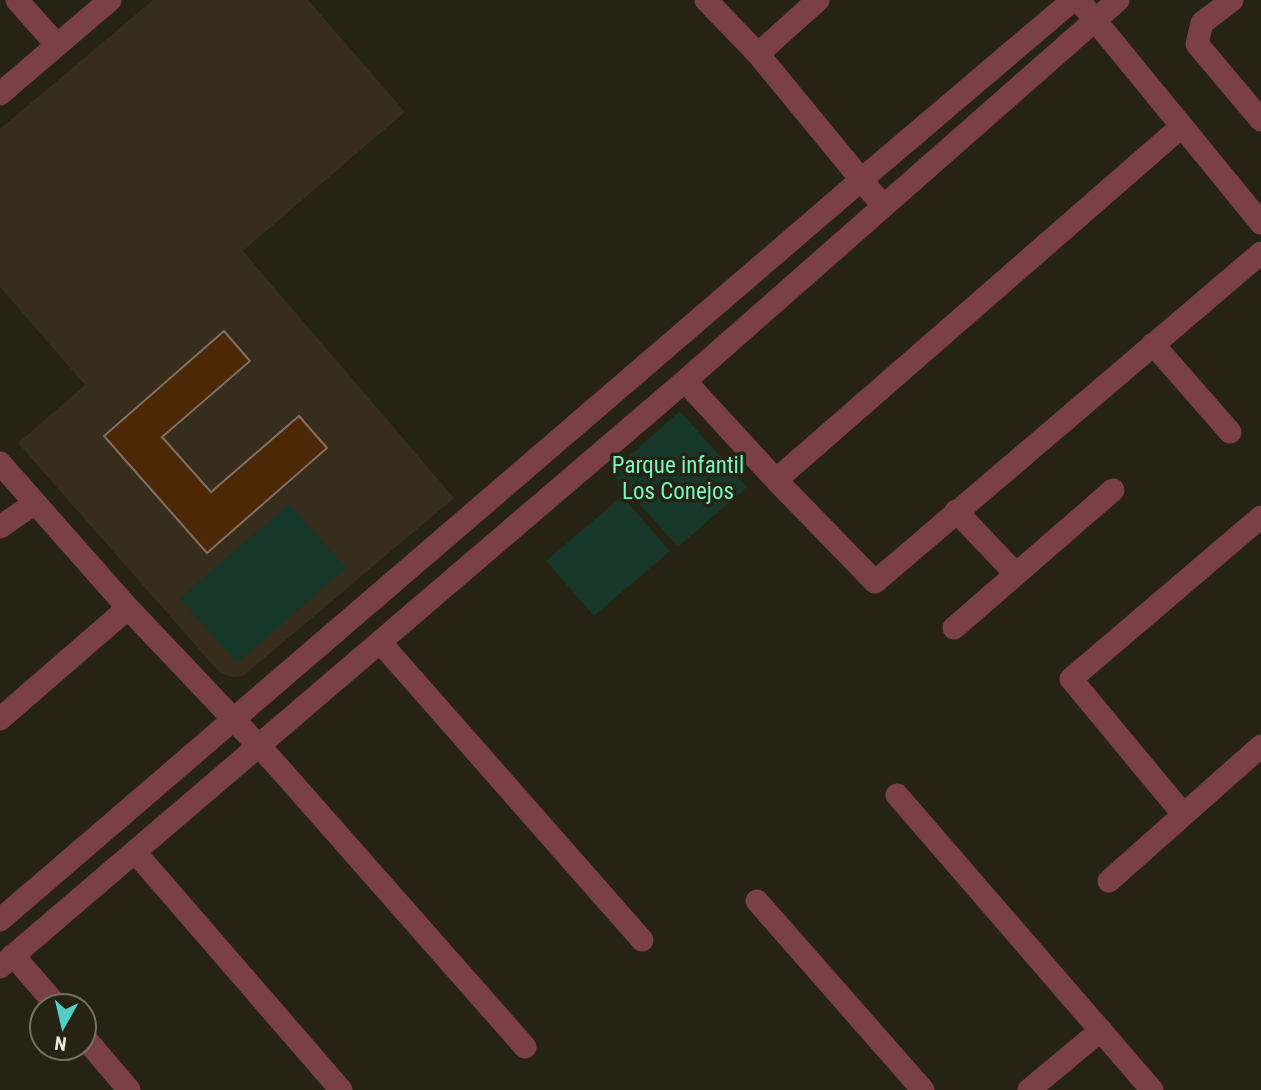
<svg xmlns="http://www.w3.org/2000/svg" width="1261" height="1090" font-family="'Roboto Condensed',sans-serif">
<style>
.education{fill:#362d1d}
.green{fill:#16372a}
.building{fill:#4d2806;stroke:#806f62;stroke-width:2}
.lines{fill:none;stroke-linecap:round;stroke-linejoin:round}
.minor{stroke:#7a4045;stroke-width:23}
.labels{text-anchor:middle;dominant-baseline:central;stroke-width:7;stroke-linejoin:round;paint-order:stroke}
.park-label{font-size:23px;fill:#6efcc3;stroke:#262313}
</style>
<rect width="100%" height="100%" fill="#262313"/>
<!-- education -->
<path class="education" d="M153,0h155l97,112 -162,139 211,247 -211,178 -12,1 -12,-5 -201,-229 67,-58 -85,-98v-158z"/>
<!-- green -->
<path class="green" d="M680,411l67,76 -69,60 -67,-75z
M622,496l48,55 -76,65 -48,-55z
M289,504l57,64 -109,95 -57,-65z"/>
<!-- building -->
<path class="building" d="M224,331l26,30 -88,76 49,55 88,-76 28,32 -120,105 -103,-117z"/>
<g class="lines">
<!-- minor -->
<path class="minor" d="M17,0l40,45
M706,0l52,54 125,152
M1232,0l-30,23 -5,21 64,76
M1085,8l176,215
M758,54l60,-54
M0,94l110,-94
M1153,344l77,88
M685,381l91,99 99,102 386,-329
M0,463l128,145 145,153 252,286
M776,480l405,-353
M956,511l60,63
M0,527l35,-24
M954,628l159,-138
M380,642l262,298
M0,719l128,-111
M897,795l255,295
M1183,814l-112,-135 190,-162
M135,852l206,238
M1109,881l152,-135
M757,901l166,189
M0,920l861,-740 212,-180
M13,955l44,51
M0,967l685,-586 433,-381
M84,1037l45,53
M1029,1090l72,-60"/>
</g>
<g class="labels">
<!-- park labels -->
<g class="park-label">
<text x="678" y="465">Parque infantil<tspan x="678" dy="26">Los Conejos</tspan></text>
</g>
</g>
<!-- north arrow -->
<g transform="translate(63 1027) rotate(188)"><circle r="33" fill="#262313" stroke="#757264" stroke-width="2"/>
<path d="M0-5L12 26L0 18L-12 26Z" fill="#54cdc8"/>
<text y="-10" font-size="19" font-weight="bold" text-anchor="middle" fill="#ebe9de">N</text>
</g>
</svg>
